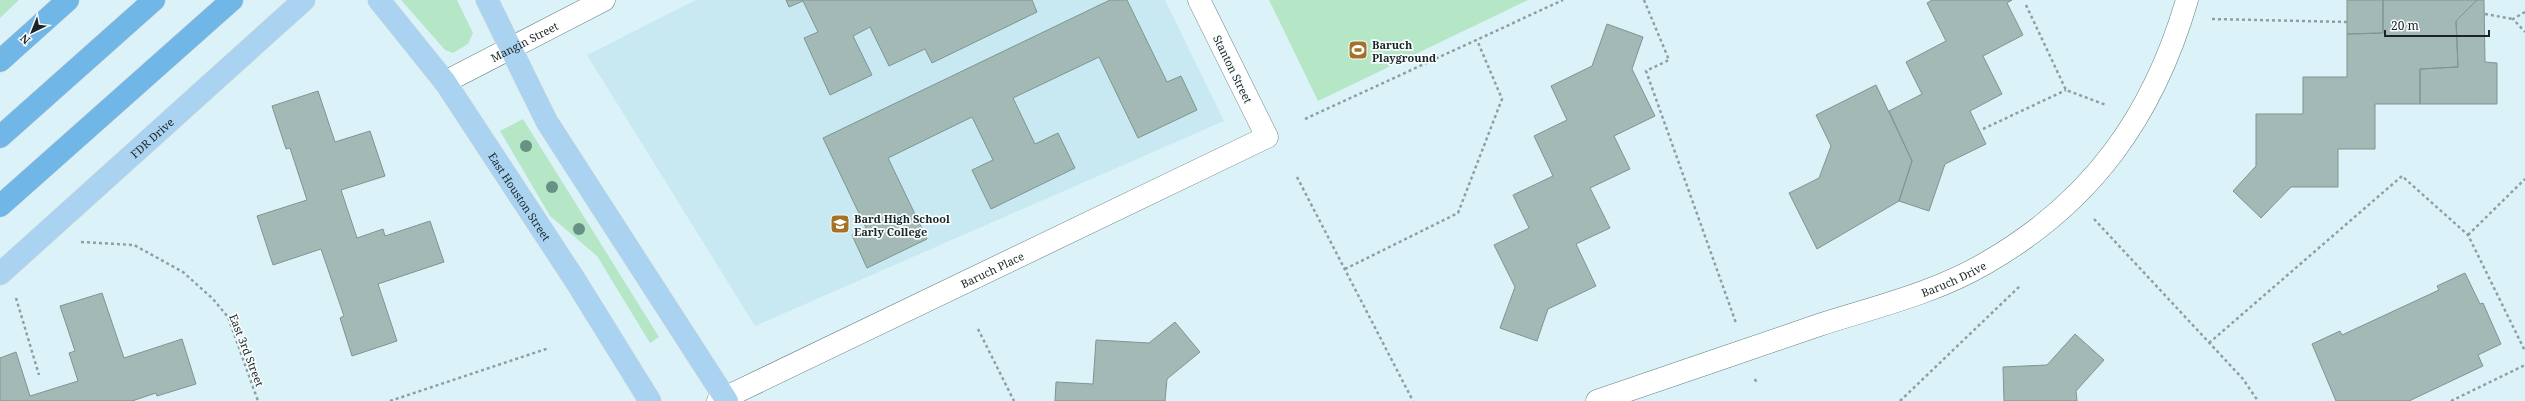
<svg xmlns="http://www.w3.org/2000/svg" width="2525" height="401" font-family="'Noto Serif',serif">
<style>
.built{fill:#c8e9f1}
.green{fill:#b5e7c7}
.building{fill:#a2b9b5;stroke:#7e9591}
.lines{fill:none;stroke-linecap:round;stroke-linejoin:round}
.minor-casing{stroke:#677d81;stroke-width:23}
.major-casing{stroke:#d1d3d4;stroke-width:23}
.highway-casing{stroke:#d1d3d4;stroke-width:23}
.path{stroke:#8d9fa3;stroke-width:2.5;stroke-dasharray:3 3;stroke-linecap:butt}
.minor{stroke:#fff;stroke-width:22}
.major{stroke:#a9d3f1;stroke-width:22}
.highway{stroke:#70b6e7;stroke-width:22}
.tree{fill:#679184}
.labels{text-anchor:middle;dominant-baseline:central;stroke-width:3.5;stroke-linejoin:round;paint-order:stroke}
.street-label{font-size:11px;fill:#1b2426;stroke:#f7fcfd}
.poi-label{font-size:11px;font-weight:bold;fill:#1b2426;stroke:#f7fcfd;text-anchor:start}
</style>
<rect width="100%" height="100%" fill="#dbf3f8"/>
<!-- built -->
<path class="built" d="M696,0h469l59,121 -469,205 -168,-271z"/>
<!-- green -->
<path class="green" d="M0,0h19l-19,18z
M401,0h56l16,33 -5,11 -15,9 -8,-3z
M1269,0h259l-210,101z
M523,119l136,218 -9,6 -53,-87 -47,-40 -50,-85z"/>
<!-- building -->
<path class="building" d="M786,0h246l5,12 -105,51 -7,-14 -36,17 -19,-39 -17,9 19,39 -42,20 -26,-57 14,-6 -15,-31 -14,6z
M1110,0h17l40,82 14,-6 16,34 -59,28 -39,-81 -86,41 22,46 23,-11 17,35 -84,41 -19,-39 21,-10 -21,-43 -84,41 39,81 -60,29 -15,-33 14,-7 -43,-90z
M1932,0h80l-5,3 16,32 -40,21 19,38 -32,17 16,33 -41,20 -16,47 -30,-10 13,-40 -23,-50 33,-17 -16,-32 40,-21 -19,-38z
M2347,0h36v33l-36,1z
M2383,0h94l-21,21 2,46 -38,2v35h-45v45h-37v38h-47l-30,31 -28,-27 23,-25v-52h47v-37h44v-43l36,-1z
M2477,0h7l1,62 12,1v41h-77v-35l38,-2 -2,-46z
M1607,24l36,13 -11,32 23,47 -41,20 16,33 -40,19 20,40 -34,16 20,42 -48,23 -11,32 -37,-13 15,-41 -21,-42 35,-17 -16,-33 40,-19 -19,-40 33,-16 -16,-34 41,-20z
M1876,85l36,76 -13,40 -82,48 -28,-56 30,-15 12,-32 -15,-31z
M318,91l17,51 35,-11 15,45 -44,14 16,48 26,-9 2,7 45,-15 14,41 -66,22 19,57 -45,15 -12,-38 4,-2 -23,-67 -48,16 -16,-49 50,-16 -17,-52 -4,1 -14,-43z
M2465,273l15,31 3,-1 18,41 -23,11 5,11 -74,35h-73l-24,-57 28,-13 2,4 97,-45 -2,-4z
M102,293l22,65 58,-19 14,45 -39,12 -1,-3 -24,8h-132v-43l16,-6 14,44 48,-15 -9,-28 6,-2 -15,-45z
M1175,322l25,30 -33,27 -2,22h-110l1,-19 37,2 3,-44 53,3z
M2075,334l29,26 -28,31 1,10h-73l-1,-34 44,-2z"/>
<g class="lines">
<!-- minor casing -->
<g class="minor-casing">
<g id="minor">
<path id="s1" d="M445,82l159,-82"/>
<path id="s2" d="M718,401l549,-264 -68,-137"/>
<path id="s3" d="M1597,401c74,-25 148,-51 222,-76 56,-18 116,-32 167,-62 106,-61 167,-147 201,-263"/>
</g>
</g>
<!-- major casing -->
<g class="major-casing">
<g id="major">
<path id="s4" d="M379,0l66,82 130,198 75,121"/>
<path d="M487,0l60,122 180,279"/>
<path id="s5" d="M0,274l304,-274"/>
</g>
</g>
<!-- highway casing -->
<g class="highway-casing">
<path id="highway" d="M0,61l68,-61
M0,137l154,-137
M0,206l232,-206"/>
</g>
<!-- path -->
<path class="path" d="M1644,0l25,60 -23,11 90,252
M2026,5l40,85 40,15
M2525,12l-12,7 12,13
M2485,14l28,5
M2212,19l135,3
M1305,119l258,-119
M1983,129l83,-39
M1297,177l116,224
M2094,219l149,160 15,22
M2468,235l57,-56
M81,242l53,3 49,27 30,27 15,18 30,84
M1345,269l113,-56 44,-114 -25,-59
M16,298l23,77
M978,329l36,72
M2209,343l193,-167 66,59 57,116
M1755,379l2,5
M390,401l159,-53
M1900,401l121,-116
M2451,401l74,-36"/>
<!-- minor -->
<use href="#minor" class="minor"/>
<!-- major -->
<use href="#major" class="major"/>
<!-- highway -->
<use href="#highway" class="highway"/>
</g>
<!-- trees -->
<g class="tree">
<circle cx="526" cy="146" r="6"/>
<circle cx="552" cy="187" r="6"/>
<circle cx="579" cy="229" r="6"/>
</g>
<!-- icons -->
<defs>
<g id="stadium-square" transform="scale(1)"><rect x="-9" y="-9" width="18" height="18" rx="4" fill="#a37227" stroke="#f7fcfd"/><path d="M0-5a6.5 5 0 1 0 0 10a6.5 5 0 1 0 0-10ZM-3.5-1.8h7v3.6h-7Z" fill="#fff"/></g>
<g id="school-square" transform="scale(1)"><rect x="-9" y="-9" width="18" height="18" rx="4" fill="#a37227" stroke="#f7fcfd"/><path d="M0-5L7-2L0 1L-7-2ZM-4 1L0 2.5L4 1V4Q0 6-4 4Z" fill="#fff"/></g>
</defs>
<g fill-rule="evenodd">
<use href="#stadium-square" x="1358" y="50"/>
<use href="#school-square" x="840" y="224"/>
</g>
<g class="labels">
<!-- street labels -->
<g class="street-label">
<text stroke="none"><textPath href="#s1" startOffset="89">Mangin Street</textPath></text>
<text transform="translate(1233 69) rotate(64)">Stanton Street</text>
<text stroke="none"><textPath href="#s5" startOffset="204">FDR Drive</textPath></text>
<text stroke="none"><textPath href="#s4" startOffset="242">East Houston Street</textPath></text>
<text stroke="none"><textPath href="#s2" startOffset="304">Baruch Place</textPath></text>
<text stroke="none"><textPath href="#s3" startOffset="377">Baruch Drive</textPath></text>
<text transform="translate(247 350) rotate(69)">East 3rd Street</text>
</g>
<!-- poi labels -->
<g class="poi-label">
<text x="1372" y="44">Baruch<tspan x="1372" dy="13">Playground</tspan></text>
<text x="854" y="218">Bard High School<tspan x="854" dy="13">Early College</tspan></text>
</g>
</g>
<!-- north arrow -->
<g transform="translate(32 32) rotate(223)" stroke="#f7fcfd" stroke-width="3" paint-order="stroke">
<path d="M0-3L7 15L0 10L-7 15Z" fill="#1b2426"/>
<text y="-6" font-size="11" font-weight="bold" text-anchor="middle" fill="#1b2426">N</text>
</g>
<!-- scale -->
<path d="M2385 30v6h104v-6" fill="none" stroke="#1b2426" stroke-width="2"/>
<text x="2391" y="30" font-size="12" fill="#1b2426" stroke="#f7fcfd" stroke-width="3" paint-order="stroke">20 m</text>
</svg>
